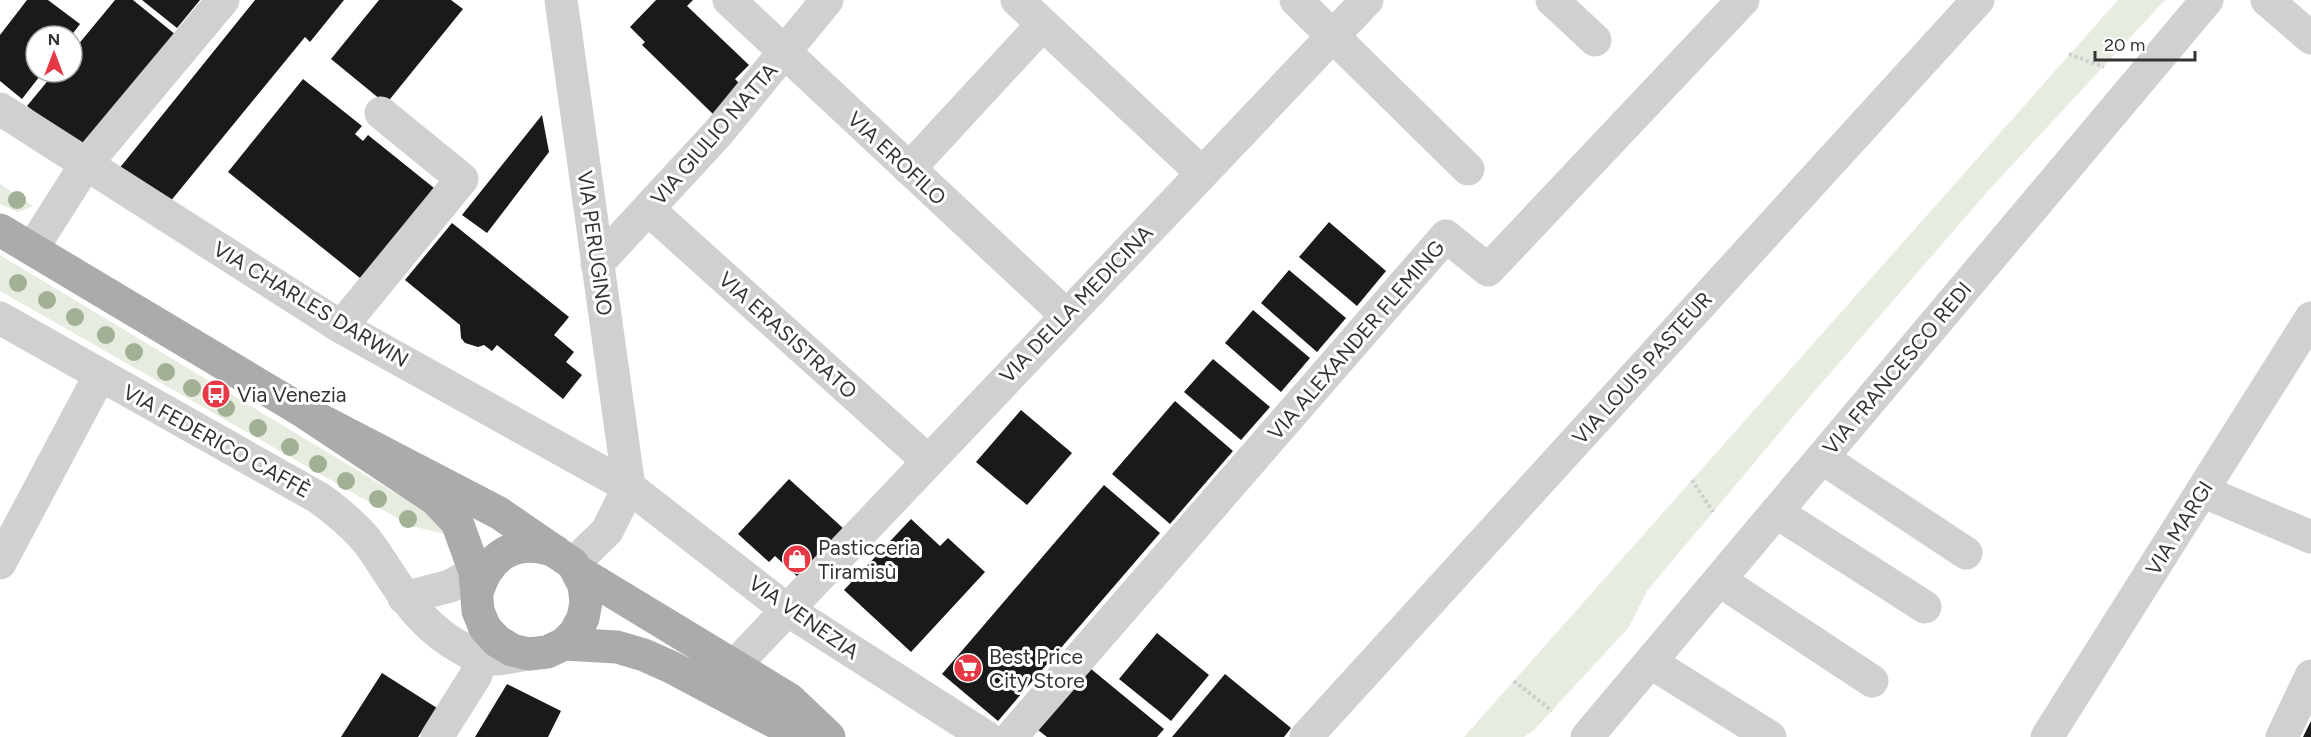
<svg xmlns="http://www.w3.org/2000/svg" width="2311" height="737" font-family="Figtree,sans-serif">
<style>
.green{fill:#e6ecdf}
.building{fill:#1a1a1a}
.lines{fill:none;stroke-linecap:round;stroke-linejoin:round}
.path{stroke:#cdcdcd;stroke-width:4;stroke-dasharray:3 3;stroke-linecap:butt}
.minor{stroke:#d0d0d0;stroke-width:33}
.major{stroke:#ababab;stroke-width:33}
.tree{fill:#a2b095}
.labels{text-anchor:middle;dominant-baseline:central;stroke-width:6;stroke-linejoin:round;paint-order:stroke}
.street-label{font-size:21px;fill:#333;stroke:#fff}
.poi-label{font-size:21px;fill:#333;stroke:#fff;text-anchor:start}
</style>
<rect width="100%" height="100%" fill="#fff"/>
<!-- green -->
<path class="green" d="M2118,0h47l-177,191 -188,217 -153,183 -18,36 -95,103 -10,7h-60z
M0,184l33,22 -15,6 -18,-8z
M0,255l440,265 10,15 -39,-9 -411,-235z"/>
<!-- building -->
<path class="building" d="M27,0h21l32,24 -9,12h-35v36h7l-21,27 -22,-18v-46z
M115,0h18l43,35 -94,115 -55,-44 28,-34h17v-20z
M142,0h58l-23,28z
M255,0h89l-34,42 -5,-5 -140,171 -47,-38z
M379,0h72l12,9 -77,95 -55,-45z
M656,0h37l-6,6 62,59 -14,14 7,7 -28,29 -72,-70 3,-3 -15,-15z
M303,79l59,47 -7,8 8,7 5,-6 71,57 -74,90 -137,-110z
M542,115l7,37 -62,81 -25,-18z
M1329,222l57,49 -29,35 -58,-49z
M452,223l117,94 -15,18 20,17 -8,10 16,13 -19,24 -66,-54 -5,6 -8,-6 -6,2 -13,-4 -4,-5 -1,-13 -55,-45z
M1289,270l57,48 -29,34 -56,-49z
M1253,310l57,48 -29,34 -56,-49z
M1213,359l57,48 -29,33 -57,-48z
M1175,401l58,50 -63,73 -58,-50z
M1021,410l51,43 -45,52 -51,-43z
M789,479l55,50 -45,49 -24,-22 -6,6 -31,-28z
M1104,485l56,48 -162,188 -56,-47z
M911,519l29,27 8,-8 37,34 -74,80 -67,-62z
M1157,633l52,42 -38,46 -52,-42z
M1085,664l79,65 -7,8h-110l-14,-11z
M382,673l55,35 -19,29h-77z
M1225,674l66,54 -7,9h-112z
M507,684l54,27 -13,26h-73z
M2311,721v16h-8z"/>
<g class="lines">
<!-- path -->
<path class="path" d="M2069,54l35,13
M1692,480l21,32
M1514,681l38,30"/>
<!-- minor -->
<path class="minor" d="M561,0l68,487
M729,0l337,315
M1017,0l185,173
M1296,0l172,169
M1552,0l43,40
M2267,0l44,38
M0,109l341,218 288,160 157,122 200,128
M909,169l134,-145
M648,209l280,252
M32,249l54,-85 137,-164
M597,264l121,-131 109,-133
M0,318l319,180c18,13 34,26 48,43 29,39 41,72 84,101 9,5 19,12 28,15 15,5 35,-1 50,-3
M341,327l121,-148 -81,-66
M1822,458l144,95
M2202,491l109,46
M1776,512l149,95
M0,563l100,-188
M573,564l34,-33 22,-44
M1719,580l153,101
M404,598l46,-12 43,-24
M1650,662l120,75
M735,665l632,-665
M437,737l39,-62 8,-39
M1011,737l435,-501 42,34 255,-270
M1306,737l672,-737
M1587,737l620,-737
M2047,737l264,-419
M2282,737l29,-61"/>
<!-- major -->
<path class="major" d="M0,230l301,180 134,89 22,23 18,50 3,39 7,17 12,13 15,9 17,4 18,-2 17,-8 11,-11 8,-15 3,-16 -2,-17 -11,-21 -74,-51 -198,-103
M578,571l211,128 40,38
M477,593c11,-38 39,-56 78,-42
M564,644l53,3 27,8 27,12 102,54 39,16"/>
</g>
<!-- trees -->
<g class="tree">
<circle cx="17" cy="200" r="9"/>
<circle cx="18" cy="283" r="9"/>
<circle cx="47" cy="300" r="9"/>
<circle cx="75" cy="317" r="9"/>
<circle cx="106" cy="335" r="9"/>
<circle cx="134" cy="352" r="9"/>
<circle cx="166" cy="372" r="9"/>
<circle cx="192" cy="388" r="9"/>
<circle cx="226" cy="408" r="9"/>
<circle cx="258" cy="428" r="9"/>
<circle cx="290" cy="447" r="9"/>
<circle cx="318" cy="464" r="9"/>
<circle cx="346" cy="481" r="9"/>
<circle cx="378" cy="499" r="9"/>
<circle cx="408" cy="519" r="9"/>
</g>
<!-- icons -->
<defs>
<g id="bus-disc" transform="scale(1.5)"><circle r="9.5" fill="#e63946" stroke="#fff"/><path d="M-5-6H5V4H4V6H2V4H-2V6H-4V4H-5ZM-3.5-4V0h7V-4ZM-3.5 1.2v1.5H-2V1.2ZM2 1.2v1.5H3.5V1.2Z" fill="#fff"/></g>
<g id="shop-disc" transform="scale(1.5)"><circle r="9.5" fill="#e63946" stroke="#fff"/><path d="M-5-2.5h2.3a2.7 3.5 0 0 1 5.4 0H5L5.5 6h-11ZM-1.5-2.5h3a1.5 2.3 0 0 0-3 0Z" fill="#fff"/></g>
<g id="supermarket-disc" transform="scale(1.5)"><circle r="9.5" fill="#e63946" stroke="#fff"/><path d="M-6-5.5h2.5l.6 2H6L4.5 2H-2.5L-4.4-4H-6ZM-1.5 3.2a1.3 1.3 0 1 0 .1 0ZM3 3.2a1.3 1.3 0 1 0 .1 0Z" fill="#fff"/></g>
</defs>
<g fill-rule="evenodd">
<use href="#bus-disc" x="216" y="394"/>
<use href="#shop-disc" x="797" y="559"/>
<use href="#supermarket-disc" x="968" y="668"/>
</g>
<g class="labels">
<!-- street labels -->
<g class="street-label">
<text transform="translate(714 134) rotate(-49)">VIA GIULIO NATTA</text>
<text transform="translate(897 158) rotate(43)">VIA EROFILO</text>
<text transform="translate(595 243) rotate(82)">VIA PERUGINO</text>
<text transform="translate(311 304) rotate(31)">VIA CHARLES DARWIN</text>
<text transform="translate(1076 304) rotate(-46)">VIA DELLA MEDICINA</text>
<text transform="translate(788 335) rotate(42)">VIA ERASISTRATO</text>
<text transform="translate(1356 340) rotate(-49)">VIA ALEXANDER FLEMING</text>
<text transform="translate(1642 368) rotate(-48)">VIA LOUIS PASTEUR</text>
<text transform="translate(1897 368) rotate(-50)">VIA FRANCESCO REDI</text>
<text transform="translate(217 441) rotate(29)">VIA FEDERICO CAFFÈ</text>
<text transform="translate(2179 528) rotate(-58)">VIA MARGI</text>
<text transform="translate(804 617) rotate(35)">VIA VENEZIA</text>
</g>
<!-- poi labels -->
<g class="poi-label">
<text x="237" y="394">Via Venezia</text>
<text x="818" y="547">Pasticceria<tspan x="818" dy="24">Tiramisù</tspan></text>
<text x="989" y="656">Best Price<tspan x="989" dy="24">City Store</tspan></text>
</g>
</g>
<!-- north arrow -->
<g transform="translate(54 54)"><circle r="28" fill="#ffffff" stroke="#adadad" stroke-width="1.5"/>
<path d="M0-4.5L10 22L0 15L-10 22Z" fill="#e63946"/>
<text y="-9" font-size="16" font-weight="bold" text-anchor="middle" fill="#333333">N</text>
</g>
<!-- scale -->
<path d="M2095 51v9h100v-9" fill="none" stroke="#333333" stroke-width="3"/>
<text x="2104" y="51" font-size="18" fill="#333333" stroke="#ffffff" stroke-width="4.5" paint-order="stroke">20 m</text>
</svg>
